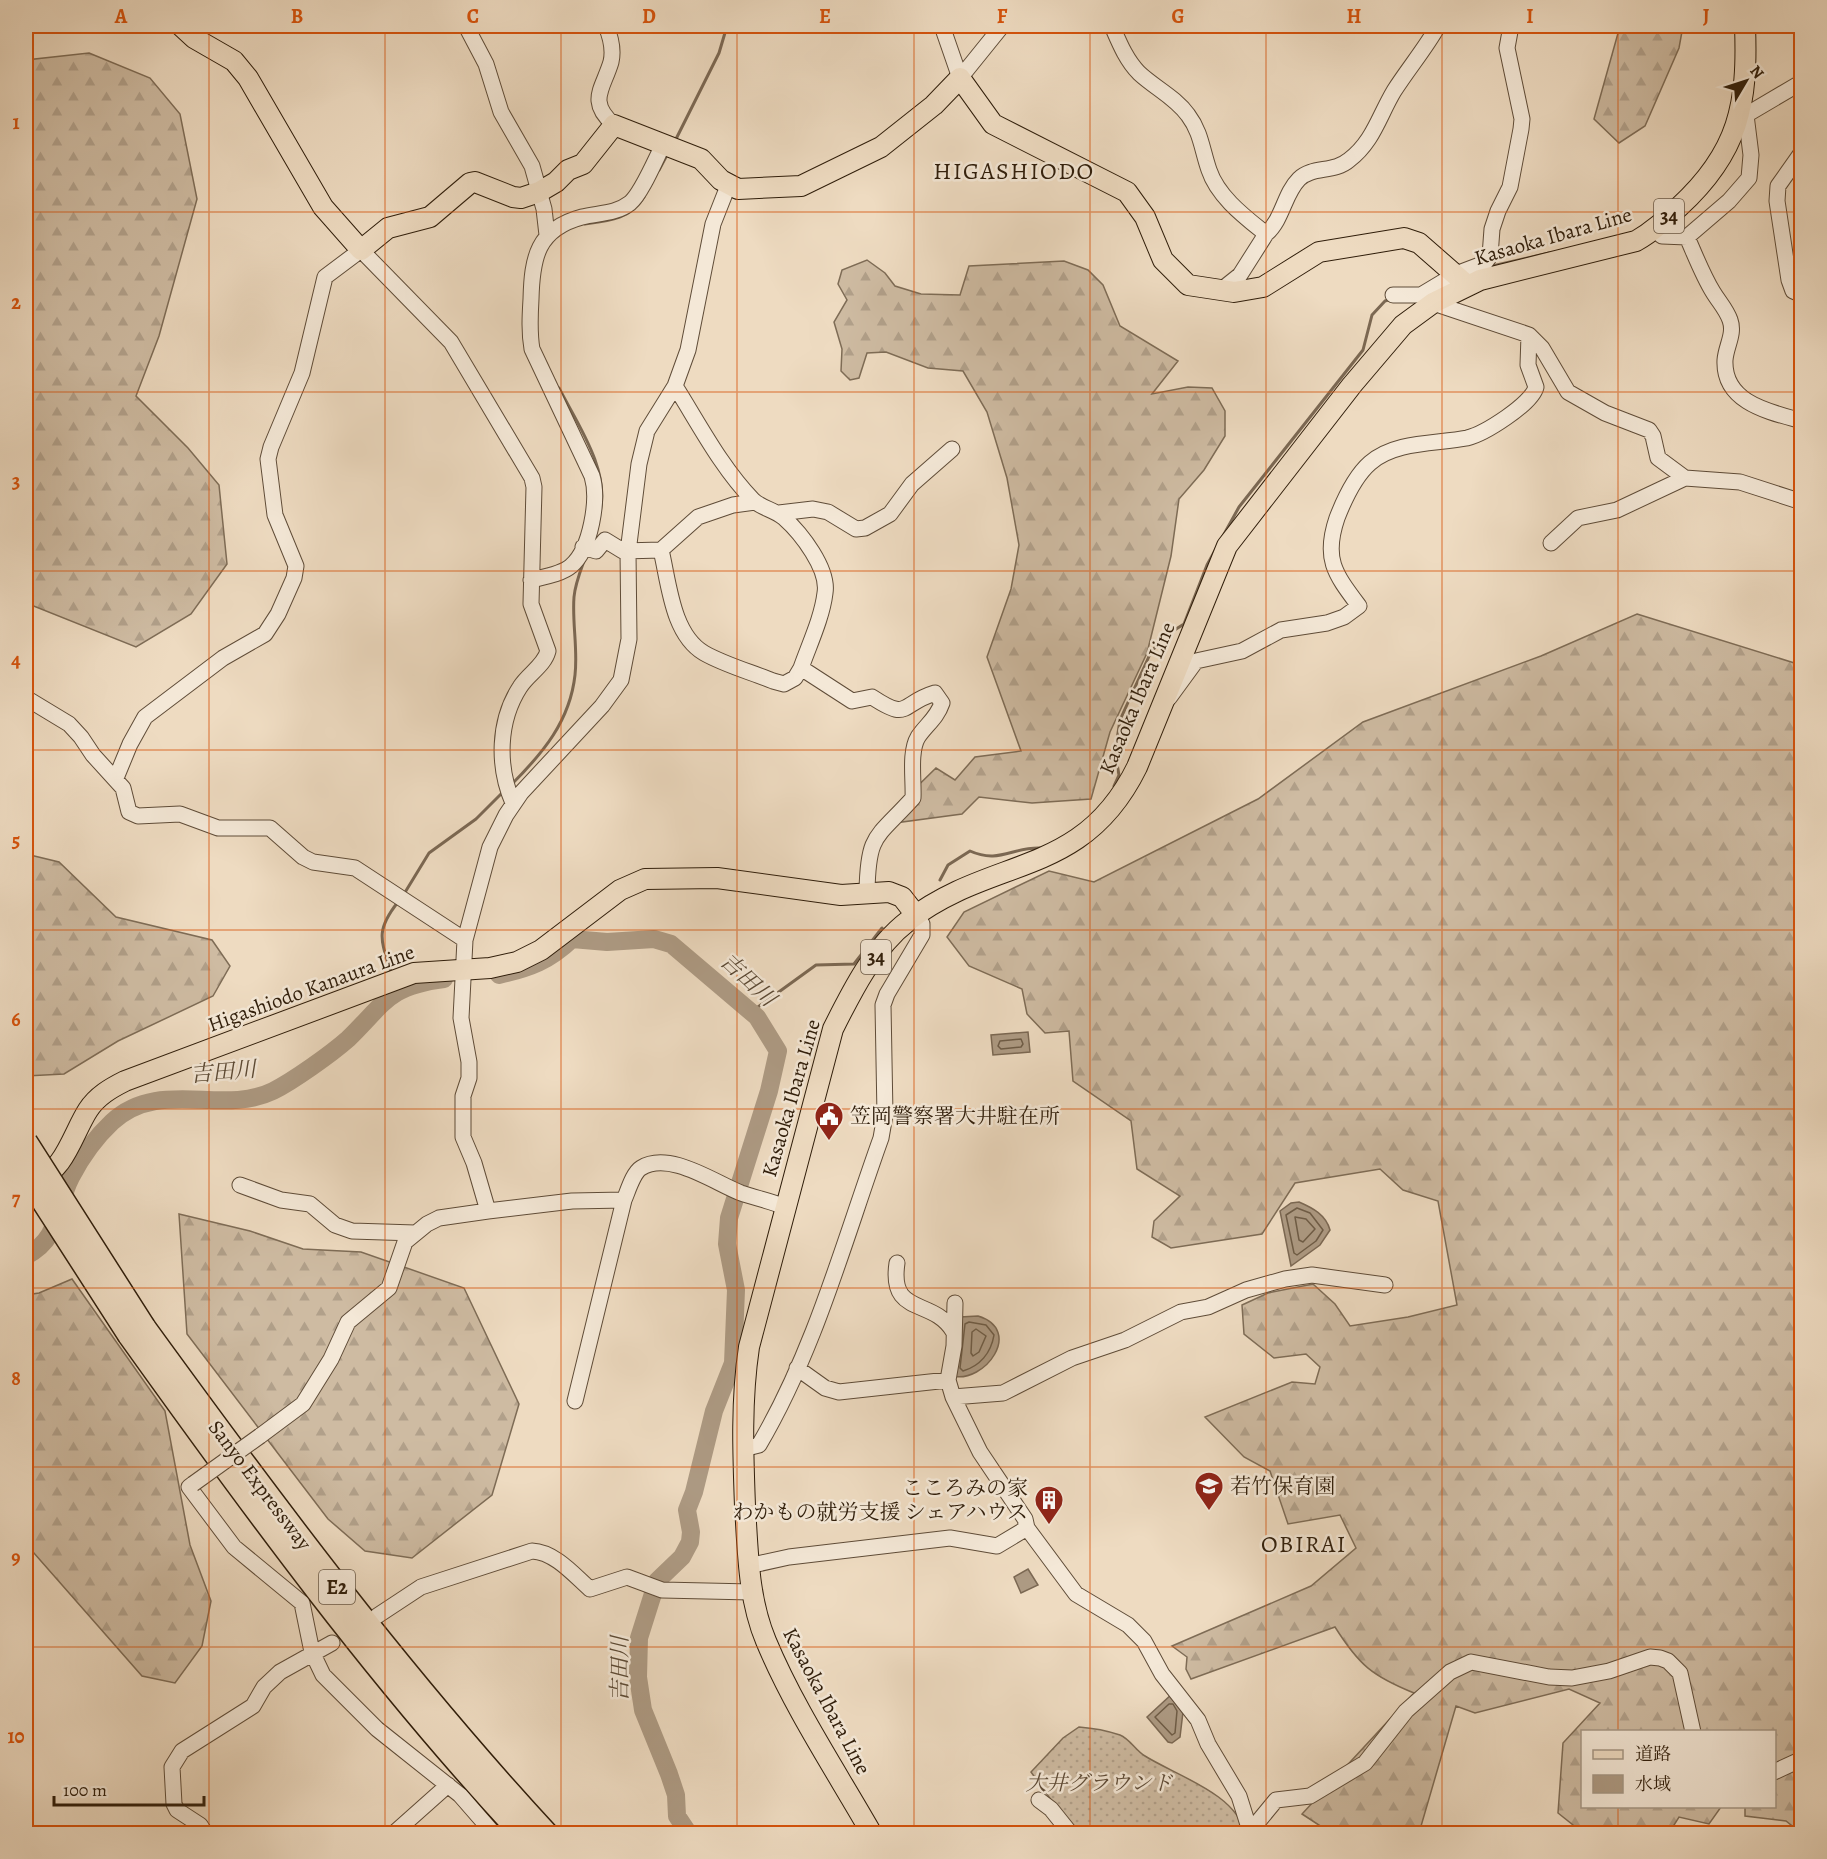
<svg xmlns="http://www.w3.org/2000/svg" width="1827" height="1859" font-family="Alegreya,'Noto Serif JP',serif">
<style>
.grass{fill:url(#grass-dots);stroke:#7e6c56;stroke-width:1.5}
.forest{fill:url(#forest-firs);stroke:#7e6c56;stroke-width:1.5}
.water{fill:#ad9a83;stroke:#7b6853;stroke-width:1.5}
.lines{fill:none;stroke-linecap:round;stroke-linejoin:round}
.shore{stroke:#6e5c46;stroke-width:1.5}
.stream{stroke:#7b6853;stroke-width:3}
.river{stroke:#ad9a83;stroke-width:18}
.minor-casing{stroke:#5f4c38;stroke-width:17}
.major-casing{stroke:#2f1d0a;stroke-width:22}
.highway-casing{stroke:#2f1d0a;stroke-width:25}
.minor{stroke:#f4e8d7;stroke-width:15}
.major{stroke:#eedbc1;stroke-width:20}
.highway{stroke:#eedbc1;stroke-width:22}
.minor-bridge-casing{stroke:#5f4c38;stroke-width:17;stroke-linecap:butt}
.highway-bridge-casing{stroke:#2f1d0a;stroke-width:25;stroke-linecap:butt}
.minor-bridge{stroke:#f4e8d7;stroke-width:15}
.highway-bridge{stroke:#eedbc1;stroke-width:22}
.grid{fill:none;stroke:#d6530c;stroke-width:1.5;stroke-opacity:0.55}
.labels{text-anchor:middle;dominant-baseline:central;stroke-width:5;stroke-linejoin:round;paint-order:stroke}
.shield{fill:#f4e8d7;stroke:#6a5a48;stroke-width:1.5}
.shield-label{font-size:20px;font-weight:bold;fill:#2f1d0a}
.street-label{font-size:21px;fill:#2f1d0a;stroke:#f4e8d7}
.poi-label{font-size:21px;fill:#2f1d0a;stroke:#f4e8d7;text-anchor:start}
.park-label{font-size:21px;font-style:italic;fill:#5f4c38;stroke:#f4e8d7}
.water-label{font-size:22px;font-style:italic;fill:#5b4934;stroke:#f4e8d7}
.quarter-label{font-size:24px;letter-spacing:1.5px;fill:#2f1d0a;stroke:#f4e8d7}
.neatline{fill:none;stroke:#d6530c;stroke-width:2}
.grid-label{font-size:20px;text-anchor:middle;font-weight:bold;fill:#d6530c}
</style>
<defs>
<pattern id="grass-dots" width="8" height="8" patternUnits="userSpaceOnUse" patternTransform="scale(1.5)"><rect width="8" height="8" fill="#cebba2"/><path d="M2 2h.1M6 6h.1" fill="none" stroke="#b1a08a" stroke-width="1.8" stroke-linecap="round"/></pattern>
<pattern id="forest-firs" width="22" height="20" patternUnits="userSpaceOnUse" patternTransform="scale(1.5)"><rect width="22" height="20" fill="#cebba2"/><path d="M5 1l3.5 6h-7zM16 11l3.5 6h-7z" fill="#b1a08a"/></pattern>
</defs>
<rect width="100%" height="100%" fill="#eedbc1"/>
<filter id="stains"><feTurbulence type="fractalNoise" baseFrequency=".00333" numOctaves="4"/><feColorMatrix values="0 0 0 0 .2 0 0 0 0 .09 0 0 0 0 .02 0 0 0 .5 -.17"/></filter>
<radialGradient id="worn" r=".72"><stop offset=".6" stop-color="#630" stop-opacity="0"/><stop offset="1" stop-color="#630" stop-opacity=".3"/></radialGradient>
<!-- grass -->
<path class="grass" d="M1079,1727c13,1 29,4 41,8 10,4 16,16 25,21 30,19 94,39 99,77h-169l-44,-61 32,-34z"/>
<!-- forest -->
<path class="forest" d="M1620,26h63l-4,22 -34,78 -26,17 -25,-24z
M89,53l61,25 30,36 17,85 -38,137 -23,60 52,52 31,37 8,79 -36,50 -55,33 -110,-44v-543z
M867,260l18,13 10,13 26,8 39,1 9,-29 95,-5 24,9 15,15 17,41 58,35 -26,33 36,-7 24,1 13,23v25l-21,34 -25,29 -8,57 -24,97 -37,79 -19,67 -59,4 -53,-6 -17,17 -75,10 5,-13 44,-43 19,12 20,-23 46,-6 -34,-94 24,-68 8,-44 -12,-67 -20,-66 -24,-41 -35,-3 -42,-16 -19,1 -8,25 -9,2 -9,-9 1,-22 -8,-27 13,-22 -9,-16 4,-14z
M1637,614l164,51v1168l-15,-12 -41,-5v-9l29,-1v-74h-192v74l139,1 -12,17 -30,-7 -10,16h-93l-3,-8 -15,-12 5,-70 37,-40 -31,-14 -94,24 -19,-7 -37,127h-88l-29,-19 112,-121c-42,-17 -55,-28 -79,-66l-144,52 -5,-10 1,-12 -15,-11 139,-60 45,-38 -16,-33 -52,9 -18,-53 -26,-14 -39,-40 87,-35 23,2 5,-17 -14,-13 -32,4 -30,-24 -2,-29 26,-12 45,-9 22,20 15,22 58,-9 49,-12 -19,-104 -35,-11 -23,-21 -85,14 -33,51 -91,14 -19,-11 2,-16 26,-25 -43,-27 -6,-48 -58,-40 -4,-50 -24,2 -18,-19 -5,-25 -53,-23 -22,-29 17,-25 85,-41 45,11 164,-83 105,-77 178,-66z
M26,854l33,8 57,55 96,23 18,26 -17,30 -95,45 -54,33 -38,2z
M179,1214l71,17 53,18 58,3 103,36 55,116 -27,91 -80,63 -47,-7 -37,-32 -141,-185z
M72,1279l93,132 25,134 21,56 -9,45 -27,37 -33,-7 -116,-132v-249l13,-2z"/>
<!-- water -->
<path class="water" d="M1028,1032l2,20 -37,3 -2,-20z
M1299,1202c14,6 27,13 31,28l-10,15 -29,21 -11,-55 11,-8z
M978,1316c46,14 7,68 -26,60l8,-59z
M1028,1569l10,16 -17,8 -7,-16z
M1172,1694l11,18 -3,25 -8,6 -4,-1 -21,-25z"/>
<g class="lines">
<!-- shore -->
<path class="shore" d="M1021,1039l2,5 -2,3 -20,2 -3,-3 2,-5z
M1297,1208l13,5 13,17 -7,11 -19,14 -3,-2 -8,-38z
M1295,1217l11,2 9,10 -12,13 -4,-2z
M969,1322l17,3 8,10c-3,18 -14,31 -31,36l-3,-3 5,-44z
M976,1329l10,7 -7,16 -6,4 -2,-3 1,-21z
M1169,1704h4l4,7 -2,22 -3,2 -17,-18z"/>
<!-- stream -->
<path class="stream" d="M675,141l44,-88 8,-27
M659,170l8,-15
M585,224c23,-3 46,-5 59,-27
M1488,267l61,-14
M559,388c19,37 51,82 41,124
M511,785c32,-32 59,-64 64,-110 3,-26 -3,-52 -1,-78 1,-12 6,-25 10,-36
M1114,786l5,-11 -4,-22 5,-33 31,-68 14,-16 19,-12 23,-59 32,-58 124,-157 9,-35 13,-14 6,-2
M940,880l8,-15 22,-14c29,13 42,-4 70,-3
M404,894l25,-41 47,-34 28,-28
M391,972c-10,-32 -16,-41 7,-70
M751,1012l65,-47 38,-1 28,-36"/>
<!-- river -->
<path class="river" d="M499,975c31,-7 50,-14 73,-36l35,3 47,-3 17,5 86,73 21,34 -9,40 -40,127 -2,26 9,46 -3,73 -19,48 -20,81 -7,18 4,22 -1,10 -8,15 -25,24 -18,57 -1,39 5,33 26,64 7,21 1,21 12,18
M26,1256c35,-18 29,-48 45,-79 10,-19 25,-40 41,-55 47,-44 110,-6 161,-31 20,-10 58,-37 75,-52 37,-36 40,-53 96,-60"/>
<!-- minor casing -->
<g class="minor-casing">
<path id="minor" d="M466,26l20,38 15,48 31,54 12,43 3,26
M606,26c5,12 8,23 5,36 -8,27 -24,39 3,63
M942,26l18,52 42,-52
M1112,26c7,16 14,34 27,47 16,15 36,24 49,42 13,17 14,35 21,55 9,27 36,47 57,64l-26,41 -20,16
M1741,113l5,2 56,-33
M1802,152l-24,34 -1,15 12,79 4,11 9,4
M1654,229l8,7 25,1 42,-36 20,-23 2,-23 -5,-40
M1266,234c17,-15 18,-40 33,-55 13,-13 35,-6 50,-19 24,-18 30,-44 45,-69 14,-22 31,-42 44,-65
M1687,237c8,18 16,39 26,55 6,10 13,17 17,28 5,14 -4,26 -5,40 -2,43 45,52 77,61
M1393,295h28l35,-21 29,-11 5,-7 2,-27 6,-18 12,-24 11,-58 1,-10 -15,-71 4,-22
M1433,303l96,32 13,13 26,44 37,21 44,17 4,6 5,22 27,20
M779,513l34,-4 15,3 28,17 9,-1 25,-14 22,-30 40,-35
M1551,543l27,-25 39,-8 68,-32 55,4 62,20
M583,547l13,4 9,-11 18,11 38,-1 37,-33 35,-12 22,-3
M661,550c8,33 11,84 43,103 21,12 47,19 69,28l11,3 11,-6 6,-10c8,-23 21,-50 24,-75 4,-24 -24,-60 -41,-75 -9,-8 -23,-10 -31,-18 -32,-33 -54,-76 -78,-114
M531,580c12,-3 31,-6 40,-14 20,-17 28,-67 21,-90l-60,-127c-3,-17 -2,-33 -1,-50 1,-41 6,-70 51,-82 16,-4 34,-3 48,-14 12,-10 26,-45 34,-60
M801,668l51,33 20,-4c38,25 27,7 63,-4l7,10c-5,15 -16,22 -24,34 -9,15 -4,44 -5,61 -37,41 -45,35 -46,94
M26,698l43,26 12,13 12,18 30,33 6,24 9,4 42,-2 38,14h52l33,29 10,5 42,6 110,72
M1169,698l27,-37 46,-10 39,-21 46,-7 17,-6 15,-11c-24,-32 -36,-47 -22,-88 7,-18 18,-42 33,-55 25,-22 66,-19 97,-25 17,-4 65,-34 69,-51l-8,-22 1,-30
M116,778l14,-34 15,-27 78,-59 42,-24 13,-20 16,-36 2,-12 -21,-51 -7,-56 3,-12 31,-74 23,-96 36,-27 90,92 81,136 2,9 -3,117 17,47c-4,15 -20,23 -28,36 -22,34 -23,79 -7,116
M240,1185l41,15 29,4 25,21 17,6 63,2
M488,1211l-14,-48 -11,-26v-41l6,-18v-16l-8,-44 4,-78 25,-93 16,-32 15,-22 81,-87 19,-26 8,-41 -1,-87 11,-88 8,-33 28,-45 13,-36 25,-126 15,-38
M897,1263c-8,54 35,34 56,68
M955,1303l-1,43 -6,34 5,17 27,55 45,67 2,9 49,66 52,31 16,16 18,33 36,46 10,24 31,52 11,35
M797,1368l28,20 14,4 109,-12
M953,1397l50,-4 69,-35 53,-18 56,-28 27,-5 38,-17 39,-11 27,-4 73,10
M575,1401l49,-201c4,-9 9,-27 17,-32 28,-18 74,15 100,25 14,5 30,8 44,14
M260,1436l43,-32 28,-45 17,-37 41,-34 16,-46 22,-18 12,-6 49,-7 84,-10 52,-1
M743,1449l16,-4c56,-95 85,-204 122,-307l4,-23 -2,-110 4,-11 35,-59v-11l-6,-9
M193,1484l-4,3 45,60 68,56 10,49 11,23 54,54 83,66 34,39
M748,1566l41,-9 161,-19 47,8 30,-18
M377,1616l44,-29 111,-36c23,1 42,24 58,38l37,-12 35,13 89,2
M1774,1772l28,-13
M1039,1800l12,9 20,25
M206,1834l-6,-9 -23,-15 -3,-6 -2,-37 10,-16 71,-45 11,-19 16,-15 52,-29
M393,1834l55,-49
M1248,1834l28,-34 34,-4 55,-33 41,-52 44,-39 21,-10 78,15 23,1 37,-7 41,-14 10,1 8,3 12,12 13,59"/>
</g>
<!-- major casing -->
<g class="major-casing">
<path id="major" d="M181,26l13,12 40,23 14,17 75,129 38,43 27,-22 42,-11 40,-34 5,-1 38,15 8,1 18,-6 17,-10 12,-12 15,-6 31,-39 87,34 20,21 17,9 63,-3 80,-39 53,-42 26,-27 33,46 134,68 18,25 18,43 25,25 46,7 29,-5 56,-35 85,-14 15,5 48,42
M35,1180c29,-7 38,-47 53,-70 9,-14 23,-22 37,-29l289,-108 76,-5 27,-6 24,-12 79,-60 25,-11 72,-1 124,17 48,-3 13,5 14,18
M872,1834c-36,-63 -78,-126 -106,-193 -18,-43 -18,-89 -21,-135 -2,-53 -4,-106 4,-159l84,-318c19,-38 41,-82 75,-108 85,-66 174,-42 229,-154l90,-221 125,-161 51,-60 30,-22 47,-23 156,-39c16,-9 29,-21 43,-34 60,-55 69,-103 66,-181"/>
</g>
<!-- highway casing -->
<g class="highway-casing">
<path id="highway" d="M144,1327c127,175 256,348 403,507
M129,1335c123,172 248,343 393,499"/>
</g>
<!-- minor -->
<use href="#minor" class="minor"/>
<!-- major -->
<use href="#major" class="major"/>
<!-- highway -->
<use href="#highway" class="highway"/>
<!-- minor-bridge casing -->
<g class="minor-bridge-casing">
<path id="minor-bridge" d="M193,1484l67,-48"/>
</g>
<!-- highway-bridge casing -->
<g class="highway-bridge-casing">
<path id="highway-bridge" d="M26,1142l118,185
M26,1175l103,160"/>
</g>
<!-- minor-bridge -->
<use href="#minor-bridge" class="minor-bridge"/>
<!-- highway-bridge -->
<use href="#highway-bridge" class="highway-bridge"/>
</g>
<!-- grid -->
<path class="grid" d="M209,26v1808M385,26v1808M561,26v1808M737,26v1808M914,26v1808M1090,26v1808M1266,26v1808M1442,26v1808M1618,26v1706M26,212h1776M26,392h1776M26,571h1776M26,750h1776M26,930h1776M26,1109h1776M26,1288h1776M26,1467h1776M26,1647h1776M1618,1806v28"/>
<!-- icons -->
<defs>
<g id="civic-pin" transform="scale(1.5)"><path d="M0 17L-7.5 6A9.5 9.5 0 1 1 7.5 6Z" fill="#8f2418" stroke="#f4e8d7"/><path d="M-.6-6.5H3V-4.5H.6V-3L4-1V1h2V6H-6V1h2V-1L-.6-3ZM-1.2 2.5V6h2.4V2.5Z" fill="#fff"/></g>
<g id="school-pin" transform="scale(1.5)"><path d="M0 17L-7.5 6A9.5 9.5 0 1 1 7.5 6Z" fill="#8f2418" stroke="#f4e8d7"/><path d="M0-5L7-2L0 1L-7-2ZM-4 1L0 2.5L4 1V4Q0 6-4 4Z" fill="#fff"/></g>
<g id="building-pin" transform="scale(1.5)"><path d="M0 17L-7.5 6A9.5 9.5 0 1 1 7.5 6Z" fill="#8f2418" stroke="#f4e8d7"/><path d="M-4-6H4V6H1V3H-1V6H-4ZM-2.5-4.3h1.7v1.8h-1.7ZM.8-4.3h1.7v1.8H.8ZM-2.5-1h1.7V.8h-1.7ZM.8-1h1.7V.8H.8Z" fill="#fff"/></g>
</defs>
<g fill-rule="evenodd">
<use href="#civic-pin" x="829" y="1116"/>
<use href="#school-pin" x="1209" y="1486"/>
<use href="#building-pin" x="1049" y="1500"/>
</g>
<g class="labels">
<!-- shield labels -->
<g class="shield">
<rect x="1654" y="199" width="30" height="34" rx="4.5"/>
<rect x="861" y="940" width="30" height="34" rx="4.5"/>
<rect x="319" y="1570" width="36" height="34" rx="4.5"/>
</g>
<g class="shield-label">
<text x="1669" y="216">34</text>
<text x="876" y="957">34</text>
<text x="337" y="1587">E2</text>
</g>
<!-- street labels -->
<g class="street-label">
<text transform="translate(1553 236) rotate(-16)">Kasaoka Ibara Line</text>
<text transform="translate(1137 698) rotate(-67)">Kasaoka Ibara Line</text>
<text transform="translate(311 988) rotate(-20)">Higashiodo Kanaura Line</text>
<text transform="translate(791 1098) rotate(-74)">Kasaoka Ibara Line</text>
<text transform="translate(260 1485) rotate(53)">Sanyo Expressway</text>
<text transform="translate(827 1701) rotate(62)">Kasaoka Ibara Line</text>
</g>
<!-- poi labels -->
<g class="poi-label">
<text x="850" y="1116">笠岡警察署大井駐在所</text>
<text x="1230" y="1486">若竹保育園</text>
<text x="1028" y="1488" text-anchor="end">こころみの家<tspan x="1028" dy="24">わかもの就労支援 シェアハウス</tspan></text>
</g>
<!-- park labels -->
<g class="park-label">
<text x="1099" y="1783">大井グラウンド</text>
</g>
<!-- water labels -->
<g class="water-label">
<text transform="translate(748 980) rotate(43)">吉田川</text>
<text transform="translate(223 1072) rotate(-5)">吉田川</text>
<text transform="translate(620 1669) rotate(-90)">吉田川</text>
</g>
<!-- quarter labels -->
<g class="quarter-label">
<text x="1014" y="171">HIGASHIODO</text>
<text x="1304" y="1544">OBIRAI</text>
</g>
</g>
<!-- margin -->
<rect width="1827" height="1859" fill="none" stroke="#eedbc1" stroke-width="66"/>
<!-- legend -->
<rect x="1581" y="1730" width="195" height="78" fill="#f4e8d7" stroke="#a59785" stroke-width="1.5"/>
<rect x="1593" y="1750" width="30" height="9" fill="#eedbc1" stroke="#a59785" stroke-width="1.5"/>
<text x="1635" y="1760" font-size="18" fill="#2f1d0a">道路</text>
<rect x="1593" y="1775" width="30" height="18" fill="#ad9a83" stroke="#a59785" stroke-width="1.5"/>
<text x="1635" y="1790" font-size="18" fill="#2f1d0a">水域</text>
<!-- north arrow -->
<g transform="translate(1746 81) rotate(51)" stroke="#f4e8d7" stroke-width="4.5" paint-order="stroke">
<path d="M0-4.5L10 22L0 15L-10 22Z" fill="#2f1d0a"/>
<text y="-9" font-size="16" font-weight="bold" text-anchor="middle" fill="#2f1d0a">N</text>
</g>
<!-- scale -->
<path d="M54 1796v9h150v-9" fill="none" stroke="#2f1d0a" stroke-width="3"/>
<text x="63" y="1796" font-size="18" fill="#2f1d0a" stroke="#f4e8d7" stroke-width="4.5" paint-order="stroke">100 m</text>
<rect x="33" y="33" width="1761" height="1793" class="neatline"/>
<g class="grid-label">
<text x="121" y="23">A</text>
<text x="297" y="23">B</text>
<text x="473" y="23">C</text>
<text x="649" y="23">D</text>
<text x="825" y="23">E</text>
<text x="1002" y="23">F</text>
<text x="1178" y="23">G</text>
<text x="1354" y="23">H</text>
<text x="1530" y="23">I</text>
<text x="1706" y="23">J</text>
<text x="16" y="129">1</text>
<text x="16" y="309">2</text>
<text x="16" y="488">3</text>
<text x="16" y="667">4</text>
<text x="16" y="847">5</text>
<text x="16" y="1026">6</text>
<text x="16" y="1205">7</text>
<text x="16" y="1385">8</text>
<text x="16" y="1564">9</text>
<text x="16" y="1743">10</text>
</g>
<rect width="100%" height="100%" filter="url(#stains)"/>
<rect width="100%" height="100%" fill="url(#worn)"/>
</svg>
